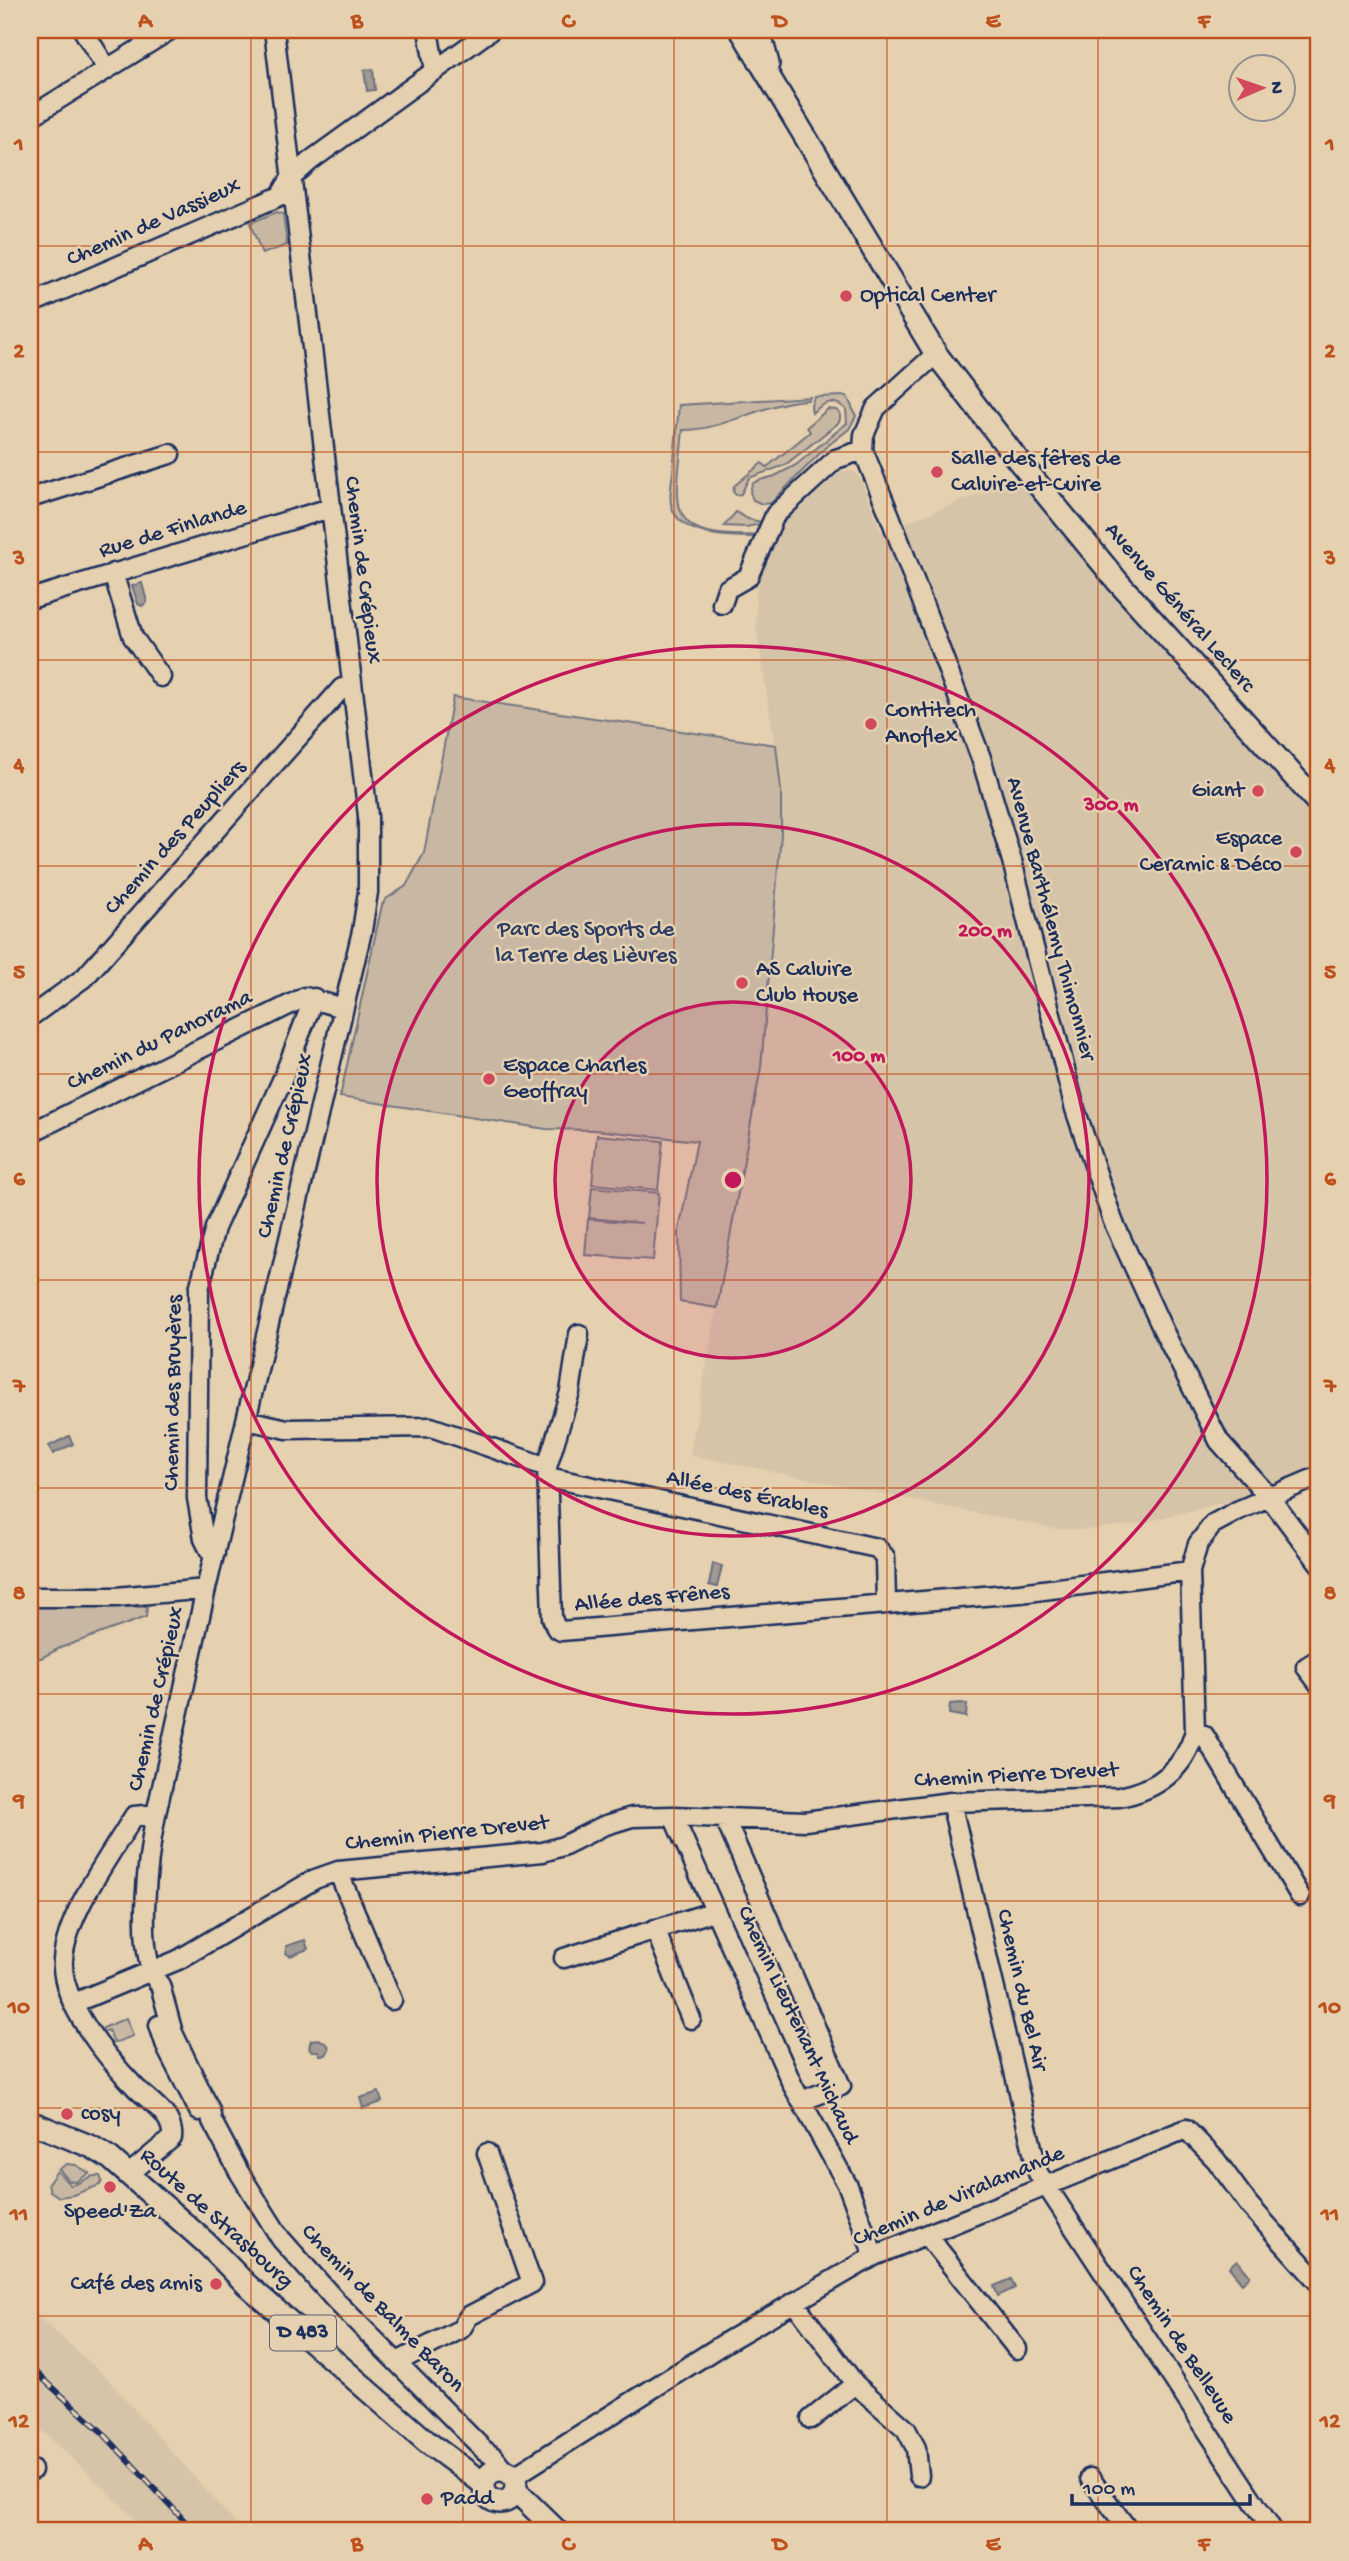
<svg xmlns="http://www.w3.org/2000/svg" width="1349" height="2561" font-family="'Gochi Hand',sans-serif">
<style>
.built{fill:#d6c4a9}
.green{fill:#c8b8a3;stroke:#727480;stroke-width:2}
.water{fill:#a09994;stroke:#6b6f7e;stroke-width:2}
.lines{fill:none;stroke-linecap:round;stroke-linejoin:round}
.minor-casing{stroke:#1b2f5e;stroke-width:23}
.major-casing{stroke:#1b2f5e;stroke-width:26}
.minor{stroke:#e5d0af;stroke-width:18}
.major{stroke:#e5d0af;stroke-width:21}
.rail-casing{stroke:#1b2f5e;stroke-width:6}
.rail{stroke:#e5d0af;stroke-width:3.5;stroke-dasharray:10;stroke-linecap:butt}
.grid{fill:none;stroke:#bf511c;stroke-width:2;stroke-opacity:0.55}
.ring{fill:none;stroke:#c2185b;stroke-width:3.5}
.poi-dot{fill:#d1495b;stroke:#e5d0af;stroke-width:2.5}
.labels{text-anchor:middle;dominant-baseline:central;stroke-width:5;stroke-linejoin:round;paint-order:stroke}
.shield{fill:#e5d0af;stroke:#585f76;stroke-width:2}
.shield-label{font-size:21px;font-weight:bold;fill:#1b2f5e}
.street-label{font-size:23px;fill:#1b2f5e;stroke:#e5d0af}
.poi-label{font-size:23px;fill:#1b2f5e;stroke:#e5d0af;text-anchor:start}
.park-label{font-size:23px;fill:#2c3d65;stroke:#e5d0af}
.centre{fill:#c2185b;stroke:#e5d0af;stroke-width:3.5}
.ring-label{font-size:21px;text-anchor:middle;font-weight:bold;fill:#c2185b;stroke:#e5d0af;stroke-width:5;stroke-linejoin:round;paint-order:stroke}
.neatline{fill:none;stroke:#bf511c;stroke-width:2.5}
.grid-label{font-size:23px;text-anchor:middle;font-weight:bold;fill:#bf511c}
</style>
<rect width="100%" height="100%" fill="#e5d0af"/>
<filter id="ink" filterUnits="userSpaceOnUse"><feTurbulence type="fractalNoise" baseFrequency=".0143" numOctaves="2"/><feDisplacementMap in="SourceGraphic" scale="14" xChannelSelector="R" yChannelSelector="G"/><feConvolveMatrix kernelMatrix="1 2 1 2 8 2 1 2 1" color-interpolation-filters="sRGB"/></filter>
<g filter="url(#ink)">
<!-- built -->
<path class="built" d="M842,471h11l8,9 20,52 137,-53 103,123 198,220v652l-51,17 -130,33 -52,6 -30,-1 -366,-74 71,-388 20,-233 -1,-56 -24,-153v-32l8,-32 21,-39 16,-17z
M30,2310l73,64 139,157h-96l-37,-38 -61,-57 -18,-14z"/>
<!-- green -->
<path class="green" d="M277,212l6,2 4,31 -25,9 -12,-31z
M847,396l9,20 -7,13 -23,18 -55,56 -9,1 -9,-4 -3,-8 2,-8 5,-3 18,-5 21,-11 51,-42 -1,-14c-13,-11 -22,-7 -34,4l-1,-7 3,-9z
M810,397l-2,3c-41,1 -85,31 -125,30 -7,78 -22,109 76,105l-1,2c-27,0 -80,1 -87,-33 -2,-10 1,-22 2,-33 2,-22 4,-44 6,-66z
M828,409l8,1 4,3v7l-3,4 -52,41 -36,13 -8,16 -5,1 -3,-3 1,-6 28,-23 5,4 43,-35 -3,-5z
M736,512l12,7 13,3 -1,2 -14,3 -22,-1z
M453,697l323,48 5,45v44l-20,233 -44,241 -37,-6 -1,-72 18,-89 -103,-11 -48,-1 -206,-32 42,-192 4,-6 20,-13 18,-33z
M597,1135l66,6 -5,49 -66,-6z
M592,1187l67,6 -6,67 -68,-5 3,-36 54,4 -53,-5z
M30,1607h117l-1,10 -86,31 -19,10 -11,-1z
M126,2018l7,18 -19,7 -6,-13 -6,3 1,-5z
M67,2164l9,1 13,8 -13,9 -7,-1 -10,-12z
M57,2171l13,14c12,0 17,-11 30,-9l2,5 -2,4 -27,10 -14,2 -9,-6 -2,-7z"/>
<!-- water -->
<path class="water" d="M373,69l2,21 -8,1 -3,-21z
M142,583l5,19 -5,4 -4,-2 -6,-18z
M69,1436l4,8 -20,10 -4,-8z
M713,1564l9,2 -5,21 -8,-2z
M962,1703l5,1 -1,13 -17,-3 1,-10z
M305,1940l3,9 -18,7 -4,-3v-7z
M319,2039l9,6 1,4 -3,6h-6l-2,-4h-6l-3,-3 2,-8z
M379,2092l3,10 -19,6 -3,-10z
M1237,2260l13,16 -8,7 -13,-16z
M1011,2279l4,9 -17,8 -4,-10z"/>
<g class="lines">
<!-- minor casing -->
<g class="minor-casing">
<path id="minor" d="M83,30l24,39
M274,30l94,786v76l-6,39 -156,658 -50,225c-7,36 -23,143 4,171l13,48 37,77 2,11 27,51 42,67 55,62 148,149 10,7 10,13
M428,30l7,41
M30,117l140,-87
M30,304l250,-108 11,-18 19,-17 181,-131
M936,354l-60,54 -12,27 -1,15 27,66 91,242 31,103 63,248 38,112 50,109 56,111 51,57 49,65
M30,498l140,-44
M113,573l20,64 28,40
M30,599l300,-91
M722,604l5,-15 21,-12 27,-62 61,-56 27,-9
M30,1017l55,-40 257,-289 10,-1
M30,1133l275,-136 38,11
M247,1420l40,9 144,-2 116,40 5,151 4,10 5,3 459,-38 170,-22
M547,1467l23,-75 9,-58
M548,1477l329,71 8,9 1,47
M215,1553l-5,-2 -6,-12 -7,-41 2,-209 16,-61 68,-150 31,-80
M30,1597h86l90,-8
M1319,1659l-13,8 13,17
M1195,1731l9,4 96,161
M951,1802l87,371 235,358
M673,1816l120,270 55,100 26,70
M725,1819l116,267 -40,15
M338,1871l54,129
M655,1929l36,90
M564,1958l151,-47
M74,2003l104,-43 137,-81 23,-8 205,-19 20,-6 40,-20 29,-9 41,-1 132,5 146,-19 168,-5c38,-7 66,-28 76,-66l-5,-160 8,-27 15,-20 26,-14 80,-34
M159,2025l8,24 32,62
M129,2174l43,-36c1,-7 -1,-13 -5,-20 -8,-12 -21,-20 -31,-30 -28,-29 -76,-85 -73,-128 3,-45 48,-106 71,-144l22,-2
M927,2235l90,114
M794,2302l61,82 51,45 10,19 3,28
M397,2362l64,-33 8,-13 63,-33 -45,-130
M811,2419l44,-35
M30,2471l2,-1
M513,2477l215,-136 146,-85 312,-127 30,31 33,45 70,78
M1090,2478l39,53"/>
</g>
<!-- major casing -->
<g class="major-casing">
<path id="major" d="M741,30l195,324 77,100 105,128 201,222
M759,30l9,34
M30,2122l62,25 18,11 96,85 40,41 181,158 57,42
M484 2486a16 16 0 1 1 32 0a16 16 0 1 1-32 0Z
M516,2491l41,40"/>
</g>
<!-- minor -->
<use href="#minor" class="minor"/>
<!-- major -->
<use href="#major" class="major"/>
<!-- rail casing -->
<g class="rail-casing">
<path id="rail" d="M30,2367l72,65 92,99"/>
</g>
<!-- rail -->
<use href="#rail" class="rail"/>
</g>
</g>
<!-- grid -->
<path class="grid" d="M251,30v2501M463,30v2501M674,30v2501M887,30v2501M1098,30v2501M30,246h1289M30,452h1289M30,660h1289M30,866h1289M30,1074h1289M30,1280h1289M30,1488h1289M30,1694h1289M30,1901h1289M30,2108h1289M30,2316h1289"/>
<!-- distance rings -->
<circle cx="733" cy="1180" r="178" fill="#c2185b" fill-opacity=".12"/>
<g class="ring">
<circle cx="733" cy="1180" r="178"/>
<circle cx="733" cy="1180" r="356"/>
<circle cx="733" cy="1180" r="534"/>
</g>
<!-- markers -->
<g class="poi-dot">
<circle cx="846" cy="296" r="7"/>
<circle cx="937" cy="472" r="7"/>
<circle cx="871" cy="724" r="7"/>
<circle cx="1258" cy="791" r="7"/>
<circle cx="1296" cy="852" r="7"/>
<circle cx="742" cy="983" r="7"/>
<circle cx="489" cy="1079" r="7"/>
<circle cx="67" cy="2114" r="7"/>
<circle cx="110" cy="2187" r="7"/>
<circle cx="216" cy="2284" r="7"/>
<circle cx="427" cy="2499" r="7"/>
</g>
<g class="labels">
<!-- shield labels -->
<rect class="shield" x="270" y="2315.5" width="66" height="35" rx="5"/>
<g class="shield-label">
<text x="303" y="2333">D 483</text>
</g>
<!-- street labels -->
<g class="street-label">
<text transform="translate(154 223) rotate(-24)">Chemin de Vassieux</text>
<text transform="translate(173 530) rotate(-17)">Rue de Finlande</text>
<text transform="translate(362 570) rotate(83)">Chemin de Crépieux</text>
<text transform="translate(1179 608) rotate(49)">Avenue Général Leclerc</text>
<text transform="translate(176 838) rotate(-48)">Chemin des Peupliers</text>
<text transform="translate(1050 919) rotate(75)">Avenue Barthélemy Thimonnier</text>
<text transform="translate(160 1041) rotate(-26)">Chemin du Panorama</text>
<text transform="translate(286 1146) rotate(-77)">Chemin de Crépieux</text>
<text transform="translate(174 1393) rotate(-89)">Chemin des Bruyères</text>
<text transform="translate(747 1495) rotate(12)">Allée des Érables</text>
<text transform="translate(652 1599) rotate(-5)">Allée des Frênes</text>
<text transform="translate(157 1699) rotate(-77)">Chemin de Crépieux</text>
<text transform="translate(1016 1776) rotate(-3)">Chemin Pierre Drevet</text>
<text transform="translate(447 1834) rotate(-6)">Chemin Pierre Drevet</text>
<text transform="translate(1021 1990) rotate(77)">Chemin du Bel Air</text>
<text transform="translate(797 2025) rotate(65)">Chemin Lieutenant Michaud</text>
<text transform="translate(959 2197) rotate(-23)">Chemin de Viralamande</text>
<text transform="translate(216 2219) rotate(42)">Route de Strasbourg</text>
<text transform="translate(382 2309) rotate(46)">Chemin de Balme Baron</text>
<text transform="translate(1181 2345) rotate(57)">Chemin de Bellevue</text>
</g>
<!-- poi labels -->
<g class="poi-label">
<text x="860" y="296">Optical Center</text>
<text x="951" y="459">Salle des fêtes de<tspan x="951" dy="26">Caluire-et-Cuire</tspan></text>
<text x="885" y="711">Contitech<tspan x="885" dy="26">Anoflex</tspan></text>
<text x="1244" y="791" text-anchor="end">Giant</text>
<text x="1282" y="839" text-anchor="end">Espace<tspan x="1282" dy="26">Ceramic &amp; Déco</tspan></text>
<text x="756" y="970">AS Caluire<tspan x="756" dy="26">Club House</tspan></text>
<text x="503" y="1066">Espace Charles<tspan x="503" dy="26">Geoffray</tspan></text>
<text x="81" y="2114">cosy</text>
<text x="110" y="2212" text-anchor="middle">Speed'Za</text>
<text x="202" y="2284" text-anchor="end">Café des amis</text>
<text x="441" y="2499">Padd</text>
</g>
<!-- park labels -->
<g class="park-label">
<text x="586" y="930">Parc des Sports de<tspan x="586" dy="26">la Terre des Lièvres</tspan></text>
</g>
</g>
<circle cx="733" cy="1180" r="10" class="centre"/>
<g class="ring-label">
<text x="1111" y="810">300 m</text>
<text x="985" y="936">200 m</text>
<text x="859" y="1061">100 m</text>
</g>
<!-- margin -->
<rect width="1349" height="2561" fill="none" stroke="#e5d0af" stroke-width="77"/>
<!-- north arrow -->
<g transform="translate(1262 88) rotate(88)"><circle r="33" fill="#e5d0af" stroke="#94908f" stroke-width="2"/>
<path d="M0-5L12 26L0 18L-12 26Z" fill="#d1495b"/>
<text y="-10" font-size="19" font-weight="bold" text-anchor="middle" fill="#1b2f5e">N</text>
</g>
<!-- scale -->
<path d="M1072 2494v10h178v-10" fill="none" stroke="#1b2f5e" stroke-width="3.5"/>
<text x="1083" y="2494" font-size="21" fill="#1b2f5e" stroke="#e5d0af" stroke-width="5" paint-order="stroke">100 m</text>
<rect x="38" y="38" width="1272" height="2484" class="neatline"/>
<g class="grid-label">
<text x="145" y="27">A</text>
<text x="357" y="27">B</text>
<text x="568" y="27">C</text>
<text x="780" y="27">D</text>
<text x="993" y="27">E</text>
<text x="1204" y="27">F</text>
<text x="19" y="150">1</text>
<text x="1330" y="150">1</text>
<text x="19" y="357">2</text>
<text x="1330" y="357">2</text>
<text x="19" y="564">3</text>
<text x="1330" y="564">3</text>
<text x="19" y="771">4</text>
<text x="1330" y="771">4</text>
<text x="19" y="978">5</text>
<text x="1330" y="978">5</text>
<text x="19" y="1185">6</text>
<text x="1330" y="1185">6</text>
<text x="19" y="1392">7</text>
<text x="1330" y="1392">7</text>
<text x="19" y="1599">8</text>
<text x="1330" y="1599">8</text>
<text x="19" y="1806">9</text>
<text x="1330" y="1806">9</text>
<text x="19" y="2013">10</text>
<text x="1330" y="2013">10</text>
<text x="19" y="2220">11</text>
<text x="1330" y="2220">11</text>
<text x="19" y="2427">12</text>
<text x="1330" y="2427">12</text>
<text x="145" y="2550">A</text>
<text x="357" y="2550">B</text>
<text x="568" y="2550">C</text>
<text x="780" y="2550">D</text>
<text x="993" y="2550">E</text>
<text x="1204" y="2550">F</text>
</g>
</svg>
